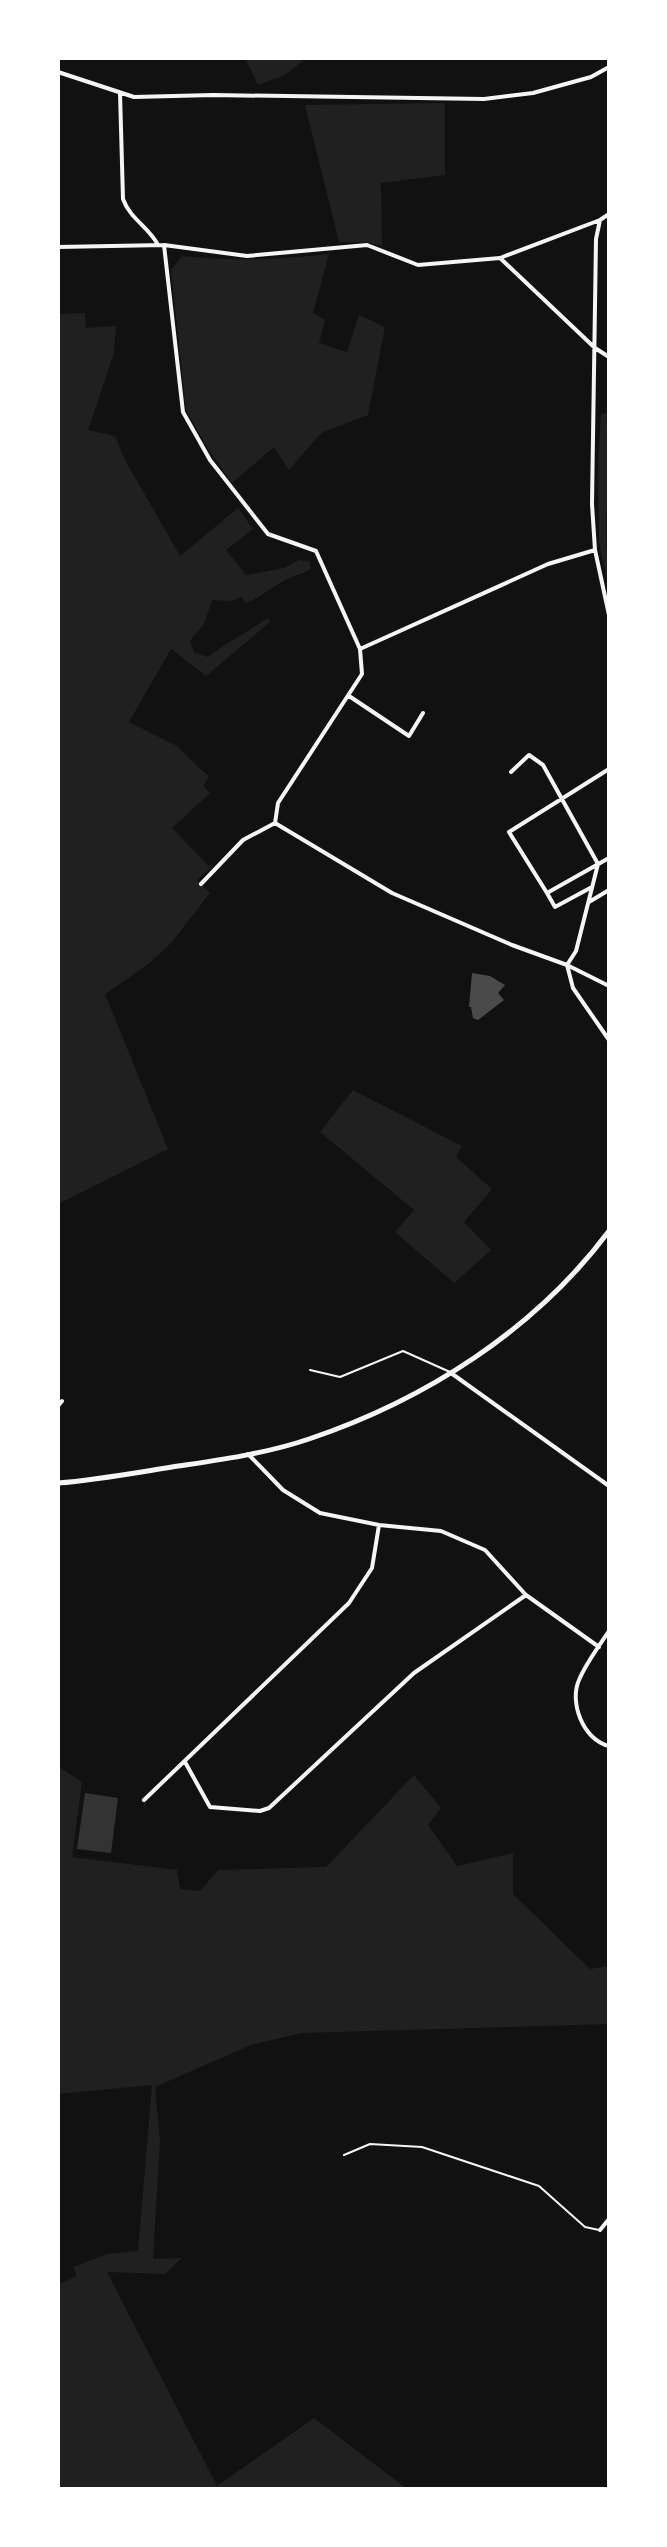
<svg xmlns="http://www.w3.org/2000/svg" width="667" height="2547" font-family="Spectral,serif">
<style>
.green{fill:#202020}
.water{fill:#333}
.building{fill:#4a4a4a}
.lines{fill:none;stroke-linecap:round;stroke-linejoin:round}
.service{stroke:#f5f5f5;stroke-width:2}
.minor{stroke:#f5f5f5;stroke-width:4}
.tertiary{stroke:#f5f5f5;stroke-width:5}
</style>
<rect width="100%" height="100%" fill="#111"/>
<!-- green -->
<path class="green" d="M245,58h61l-21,17 -27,10z
M445,103v72l-64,8 1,63 -16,-4h-27l-34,-137z
M329,254l-16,59 12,7 -6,23 28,9 12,-37 26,12 -17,88 -47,18 -32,37 -15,-23 -42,36 -25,-36 -21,-37 -15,-140 11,-14c50,5 97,4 147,-2z
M85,313l1,15 30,-2 -2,26 -26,78 27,6 10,24 55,96 58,-48 15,21 -27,21 20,25 38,-7 15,-8 10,1 2,8c-8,5 -16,6 -24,10 -15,8 -26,18 -41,24l-5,-6 -10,4 -19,-1 -8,24 -14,17 5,12 13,4c19,-15 40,-25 60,-39l2,4 -64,54 -35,-27 -42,73 48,24 32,31 -6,9 7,7 -38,35 39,40 -14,12 13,13 -39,50 -24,22 -42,29 63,155 -110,55v-890z
M609,413l-3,125 3,50 -10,-45 -1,-83 3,-46z
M353,1090l109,56 -6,11 36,32 -28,33 27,28 -37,33 -59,-51 19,-22 -94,-78z
M58,1766l24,16 -10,75 105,13 3,19 20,2 18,-21 108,-3 88,-92 27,33 -13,17 29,41 56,-13v41l77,75 19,-3v58l-308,9 -50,12 -96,42 5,53 -7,119 29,-1 -17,16 -58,-2 110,214 97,-68 93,71h-349v-204l19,-9 -4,-9 34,-13 31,-3 14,-166 -94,9z"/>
<!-- water -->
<path class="water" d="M85,1793l33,5 -7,55 -34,-4z"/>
<!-- building -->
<path class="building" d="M472,973l18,3 15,9 -7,8 6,7 -26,20 -5,-2 -2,-11h-2z"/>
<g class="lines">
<!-- service -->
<path class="service" d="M310,1370l30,7 63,-26 47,21
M344,2155l26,-11 52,3 117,39 46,41 14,3"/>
<!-- minor -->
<path class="minor" d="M58,72l76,25 79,-2 271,4 49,-6 58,-16 18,-10
M120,93l3,106c7,20 26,28 35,46
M600,220l-4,19 -4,265 3,46 14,65
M164,245l19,167 27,48 58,74 48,17 44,98 2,25 -84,129 -3,20 117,70 120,52 55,20 42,21
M58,247l106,-2 83,11 120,-11 51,20 82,-7 100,-38 9,-6
M500,258l95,90 14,9
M360,649l188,-85 47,-14
M349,696l60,40 14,-23
M511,772l18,-17 14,10 55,99 -22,87 -9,14
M201,884l42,-44 32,-17
M592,887l-37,20 -8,-14 62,-35
M547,893l-38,-61 100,-63
M589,902l20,-12
M567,965l6,23 36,52
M451,1373l158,113
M58,1406l4,-5
M248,1454l35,36 37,23 59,12 62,6 44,19 41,45 73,52
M609,1631c-10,15 -23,32 -30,49 -10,22 4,60 30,66
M185,1762l25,45 50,4 9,-3 145,-135 112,-78
M144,1800l205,-197 23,-35 7,-43
M600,2230l9,-11"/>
<!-- tertiary -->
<path class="tertiary" d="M58,1483c38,-3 76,-10 114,-16 46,-7 93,-13 137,-28 116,-39 226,-109 300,-208"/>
</g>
<!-- border -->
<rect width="667" height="2547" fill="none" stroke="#ffffff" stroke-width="120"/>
</svg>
